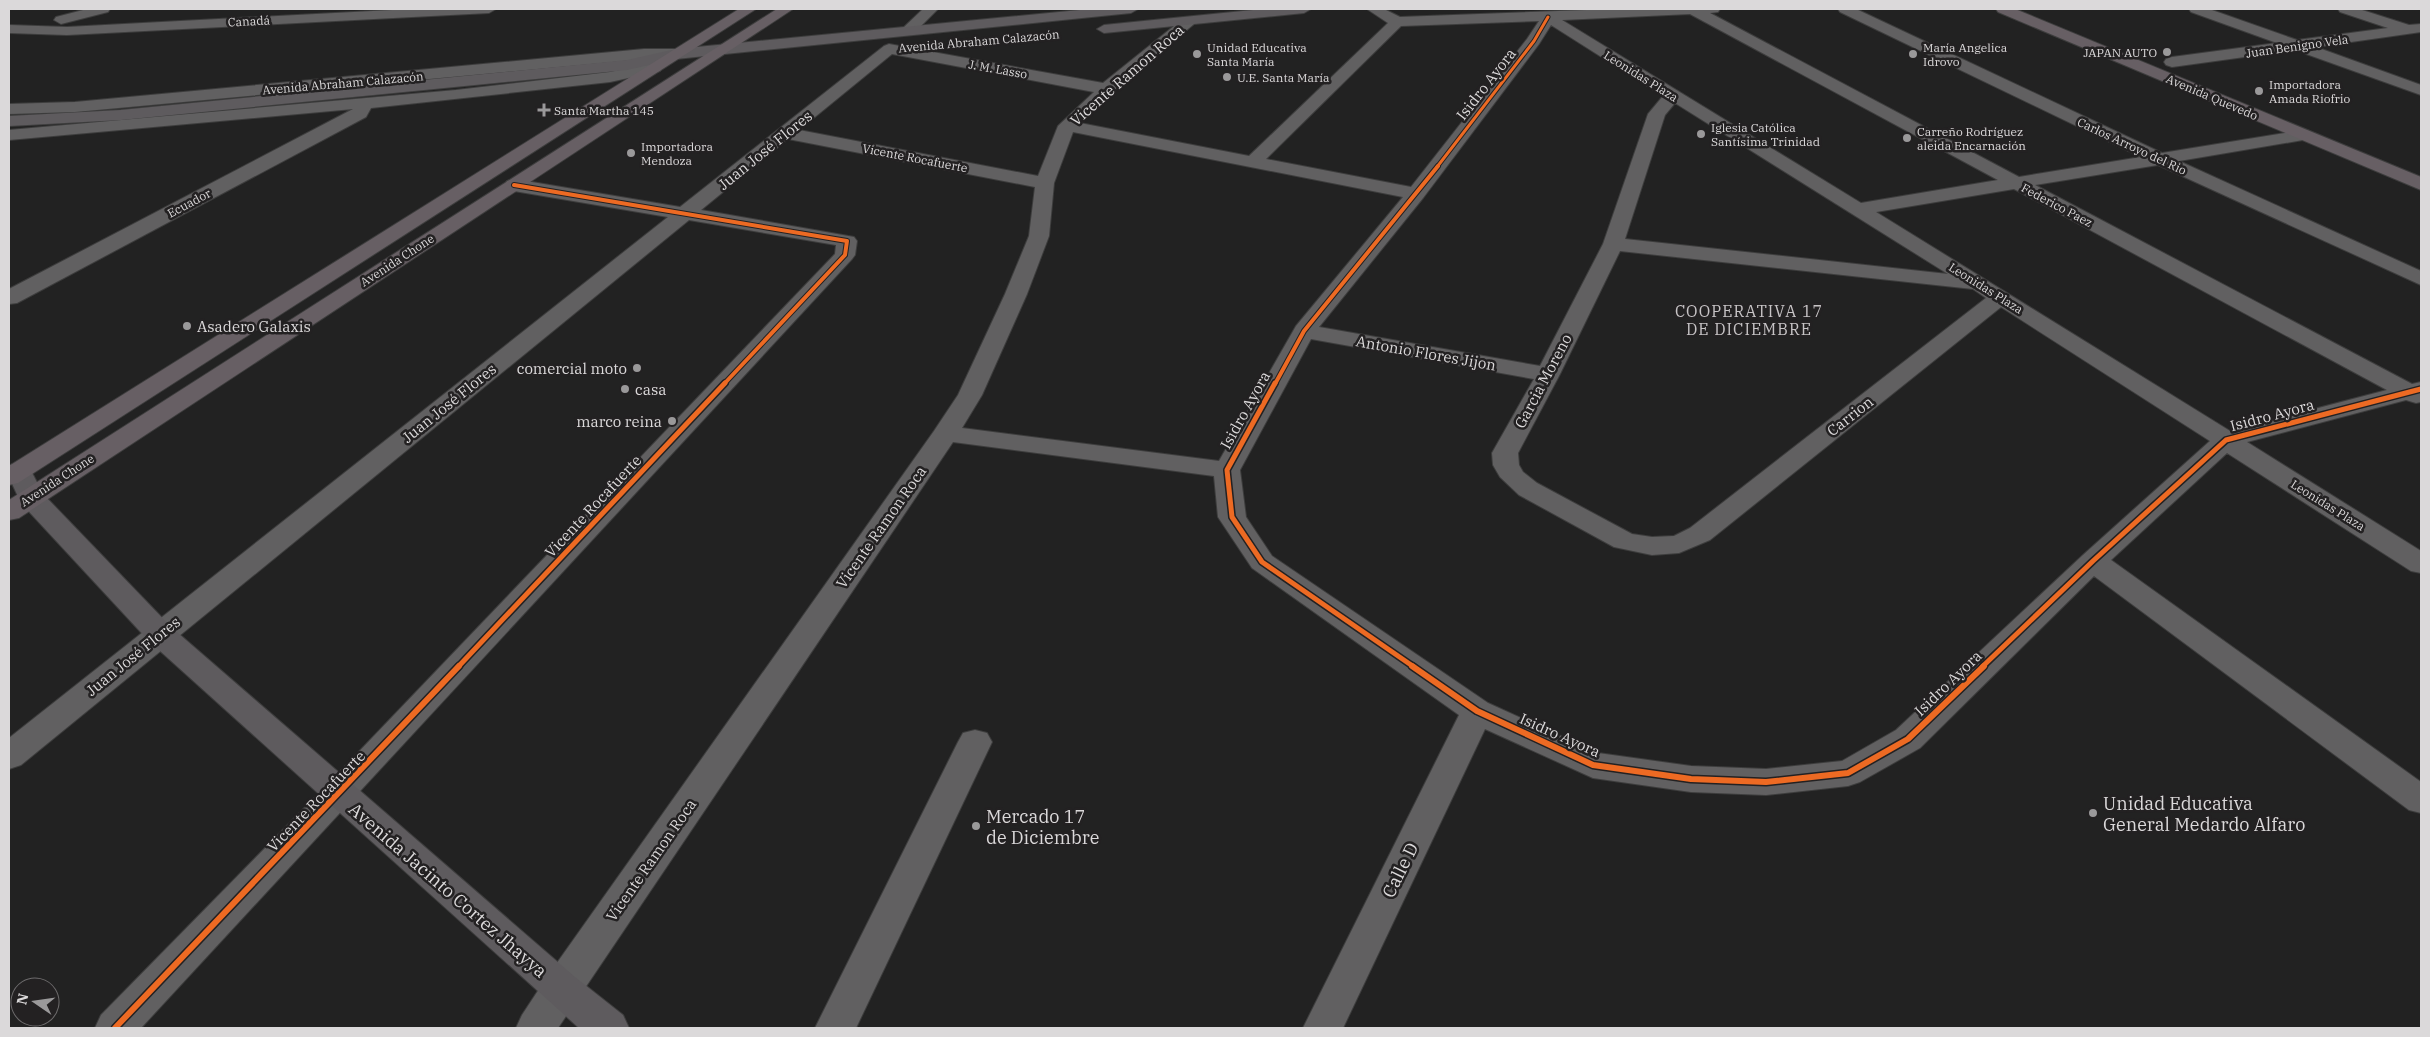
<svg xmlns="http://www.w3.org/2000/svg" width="2430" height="1037" font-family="'IBM Plex Serif',serif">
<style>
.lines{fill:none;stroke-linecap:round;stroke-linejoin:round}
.minor-casing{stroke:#3d3d3d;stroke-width:2}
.secondary-casing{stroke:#3d3d3d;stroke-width:2}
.primary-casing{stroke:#3d3d3d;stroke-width:2}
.minor{fill:#616061;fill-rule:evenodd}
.secondary{fill:#5e5b5e;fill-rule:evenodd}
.primary{fill:#675f64;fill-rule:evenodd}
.cycleway-far3-casing{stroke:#232122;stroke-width:5}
.cycleway-far2-casing{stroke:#232122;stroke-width:6}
.cycleway-far1-casing{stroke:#232122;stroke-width:8}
.cycleway-casing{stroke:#232122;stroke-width:9}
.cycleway-far3{stroke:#ed6a23;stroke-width:3}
.cycleway-far2{stroke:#ed6a23;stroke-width:4}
.cycleway-far1{stroke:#ed6a23;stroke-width:5}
.cycleway{stroke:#ed6a23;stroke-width:6}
.poi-dot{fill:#9a999a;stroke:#232122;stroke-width:2}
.labels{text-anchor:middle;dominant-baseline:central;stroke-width:5;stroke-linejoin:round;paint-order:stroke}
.far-street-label{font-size:12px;fill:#dbd9da;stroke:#232122}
.far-poi-label{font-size:12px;fill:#dbd9da;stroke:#232122;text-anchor:start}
.street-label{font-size:15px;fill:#dbd9da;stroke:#232122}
.poi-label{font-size:15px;fill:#dbd9da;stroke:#232122;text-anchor:start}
.neighbourhood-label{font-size:16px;letter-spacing:1px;fill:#c7c4c6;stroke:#232122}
.near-poi-label{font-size:18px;fill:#dbd9da;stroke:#232122;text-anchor:start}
.near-street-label{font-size:18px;fill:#dbd9da;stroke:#232122}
</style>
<rect width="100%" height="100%" fill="#222"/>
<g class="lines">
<!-- minor casing -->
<g class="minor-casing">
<path id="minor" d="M87,9h23l-2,3 -47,12 -7,-4 2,-3z
M411,9h85l-7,4 -422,22 -58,-2v-8l58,2z
M923,9h15l-25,25h-10l-2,-3 2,-3z
M1367,9h17l16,8 214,-8h106l-2,3 -8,1 309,164 122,-20 -301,-145 -2,-3h18l306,144 141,-23 6,1 3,4 -3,4 -6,1 -124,21 242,110v14l-263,-120 -123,20 377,199 9,-2v20l-5,1 -10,-3 -159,42 174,109v22l-10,-2 -184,-118 -116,107 310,222v31l-12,-3 -315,-234 -174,172 -60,34 -12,4 -82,9 -75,-3 -98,-14 -108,-49 -142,299h-40l156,-313 -207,-147 -34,-51 -4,-41 -261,-34 -395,586h-42l6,-13 25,-38 387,-546 24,-36 47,-101 24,-58 6,-49 -247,-48 -87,71 153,27 3,4 -2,14 -3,4 -711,769h-46l6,-13 226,-230 508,-531 1,-9 -147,-25 -668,545 -12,4v-31l659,-521 -154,-26 -7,-2 -2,-4 2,-4 7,-2 166,28 204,-161 5,-2 214,39 81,-65 5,-1 7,4 -2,3 -82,68 -32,31 169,33 139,-133zM1690,14l308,166 -137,23 -299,-183zM1539,21l-12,18 -116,148 -145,-28 135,-133zM1551,25l112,71 -15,18 -45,130 -63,122 -221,-39 104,-129 116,-154zM892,54l202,38 -36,34 -20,50 -239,-46zM1675,103l273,171 -323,-35 40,-124zM1073,132l330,65 -107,129 -77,135 -257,-33 20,-33 45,-101 22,-58 5,-53zM2014,189l373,201 -157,41 -354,-219zM1620,251l353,38 13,9 -296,230 -16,8 -22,1 -20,-3 -95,-51 -14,-11 -4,-7 -1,-12 42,-79zM2001,307l209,134 -127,114 -187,175 -54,31 -76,8 -75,-3 -93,-13 -110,-50 -216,-147 -26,-39 -6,-47 71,-131 223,40 -42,74 1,12 7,12 19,18 95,52 38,8 27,-2 31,-13z
M2189,9h20l88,31 91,-12 -48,-16 -2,-3h21l50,16 12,-1v8l-105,15 105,38v10l-126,-45 -123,17 -6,-2 -2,-3 2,-3 6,-2 105,-14 -86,-31z
M644,49h32l8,5 -8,5h-32l-569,53 -66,2v-10l66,-2z
M654,63l8,5 -2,3 -50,11 -239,26 -5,9 -349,186 -8,1v-15l344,-180 -344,31v-10l447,-40 154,-18z
M975,730l12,3 5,9 -136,286h-41l143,-286 5,-9z"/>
</g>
<!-- secondary casing -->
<g class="secondary-casing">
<path id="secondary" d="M1090,9h48l-7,4 -455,46 -49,11 -506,50 -112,6v-10l112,-6 506,-50 49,-11z
M1263,9h48l-7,4 -200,20 -7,-4 7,-4z
M19,463l9,2 15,29 128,133 404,350 48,38 6,13h-50l-430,-387 -128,-138 -12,-26 1,-12z"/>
</g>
<!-- primary casing -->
<g class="primary-casing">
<path id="primary" d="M739,9h17l-738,474 -9,2v-19z
M777,9h16l-774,509 -10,2v-20z
M1996,9h19l406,168v13l-423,-178z"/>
</g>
<!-- minor -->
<use href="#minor" class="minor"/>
<!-- secondary -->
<use href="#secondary" class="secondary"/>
<!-- primary -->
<use href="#primary" class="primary"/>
<!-- cycleway-far3 casing -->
<g class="cycleway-far3-casing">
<path id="cycleway-far3" d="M1437,167l97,-126 14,-24"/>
</g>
<!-- cycleway-far2 casing -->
<g class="cycleway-far2-casing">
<path id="cycleway-far2" d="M514,185l333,56 -2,14 -121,129
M1275,384l29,-53 134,-165"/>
</g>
<!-- cycleway-far1 casing -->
<g class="cycleway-far1-casing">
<path id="cycleway-far1" d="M1275,383l-48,87 5,47 30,45 152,105
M458,667l267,-284
M1982,667l111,-106 133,-121 195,-51"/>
</g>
<!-- cycleway casing -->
<g class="cycleway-casing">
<path id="cycleway" d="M1412,666l65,45 116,54 98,14 75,3 82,-9 60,-34 76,-73
M115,1028l344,-362"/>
</g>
<!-- cycleway-far3 -->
<use href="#cycleway-far3" class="cycleway-far3"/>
<!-- cycleway-far2 -->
<use href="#cycleway-far2" class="cycleway-far2"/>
<!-- cycleway-far1 -->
<use href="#cycleway-far1" class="cycleway-far1"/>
<!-- cycleway -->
<use href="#cycleway" class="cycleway"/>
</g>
<!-- markers -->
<g class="poi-dot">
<circle cx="2167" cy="52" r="5"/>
<circle cx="1197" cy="54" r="5"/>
<circle cx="1913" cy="54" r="5"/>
<circle cx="1227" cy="77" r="5"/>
<circle cx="2259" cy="91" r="5"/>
<path d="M541.5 102.5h5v5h5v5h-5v5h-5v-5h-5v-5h5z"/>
<circle cx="1701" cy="134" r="5"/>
<circle cx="1907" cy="138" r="5"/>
<circle cx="631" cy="153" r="5"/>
<circle cx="187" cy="326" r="5"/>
<circle cx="637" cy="368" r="5"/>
<circle cx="625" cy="389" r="5"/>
<circle cx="672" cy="421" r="5"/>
<circle cx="2093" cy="813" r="5"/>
<circle cx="976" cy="826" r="5"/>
</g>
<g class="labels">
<!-- far-street labels -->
<g class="far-street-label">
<text transform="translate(249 21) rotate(-3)">Canadá</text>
<text transform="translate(979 41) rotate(-5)">Avenida Abraham Calazacón</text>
<text transform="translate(2297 46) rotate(-8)">Juan Benigno Vela</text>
<text transform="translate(998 69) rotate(10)">J. M. Lasso</text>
<text transform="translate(1641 76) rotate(32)">Leonidas Plaza</text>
<text transform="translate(343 83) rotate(-5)">Avenida Abraham Calazacón</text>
<text transform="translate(2212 97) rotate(23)">Avenida Quevedo</text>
<text transform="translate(2132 146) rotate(25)">Carlos Arroyo del Rio</text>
<text transform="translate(915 158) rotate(11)">Vicente Rocafuerte</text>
<text transform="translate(189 203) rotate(-28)">Ecuador</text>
<text transform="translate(2057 205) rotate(28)">Federico Paez</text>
<text transform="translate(397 260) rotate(-33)">Avenida Chone</text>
<text transform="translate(1986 288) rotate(32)">Leonidas Plaza</text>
<text transform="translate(57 480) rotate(-33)">Avenida Chone</text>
<text transform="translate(2328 505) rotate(32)">Leonidas Plaza</text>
</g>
<!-- far-poi labels -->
<g class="far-poi-label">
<text x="1207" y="47">Unidad Educativa<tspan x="1207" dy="14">Santa María</tspan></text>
<text x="1923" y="47">María Angelica<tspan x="1923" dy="14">Idrovo</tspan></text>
<text x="2157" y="52" text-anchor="end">JAPAN AUTO</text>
<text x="1237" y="77">U.E. Santa María</text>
<text x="2269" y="84">Importadora<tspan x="2269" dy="14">Amada Riofrio</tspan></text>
<text x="554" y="110">Santa Martha 145</text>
<text x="1711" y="127">Iglesia Católica<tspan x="1711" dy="14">Santísima Trinidad</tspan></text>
<text x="1917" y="131">Carreño Rodríguez<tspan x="1917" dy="14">aleida Encarnación</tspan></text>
<text x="641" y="146">Importadora<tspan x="641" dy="14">Mendoza</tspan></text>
</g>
<!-- street labels -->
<g class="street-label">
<text transform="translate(1127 75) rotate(-41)">Vicente Ramon Roca</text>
<text transform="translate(1486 84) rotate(-52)">Isidro Ayora</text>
<text transform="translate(765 150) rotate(-39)">Juan José Flores</text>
<text transform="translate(1426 353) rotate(10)">Antonio Flores Jijon</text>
<text transform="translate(1543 381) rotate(-62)">Garcia Moreno</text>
<text transform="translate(449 403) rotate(-39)">Juan José Flores</text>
<text transform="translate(1245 410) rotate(-61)">Isidro Ayora</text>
<text transform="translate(2272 415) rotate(-15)">Isidro Ayora</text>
<text transform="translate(1850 416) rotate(-38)">Carrion</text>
<text transform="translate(593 506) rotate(-47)">Vicente Rocafuerte</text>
<text transform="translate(881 527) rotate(-55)">Vicente Ramon Roca</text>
<text transform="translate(133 656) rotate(-39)">Juan José Flores</text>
<text transform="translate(1948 683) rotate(-44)">Isidro Ayora</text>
<text transform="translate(1560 735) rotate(24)">Isidro Ayora</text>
<text transform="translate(316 801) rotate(-46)">Vicente Rocafuerte</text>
<text transform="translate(651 860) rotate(-55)">Vicente Ramon Roca</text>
</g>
<!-- poi labels -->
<g class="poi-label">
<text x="197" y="326">Asadero Galaxis</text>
<text x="627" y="368" text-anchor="end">comercial moto</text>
<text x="635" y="389">casa</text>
<text x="662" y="421" text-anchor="end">marco reina</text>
</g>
<!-- neighbourhood labels -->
<g class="neighbourhood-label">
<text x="1749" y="311">COOPERATIVA 17<tspan x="1749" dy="18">DE DICIEMBRE</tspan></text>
</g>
<!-- near-poi labels -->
<g class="near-poi-label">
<text x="2103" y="803">Unidad Educativa<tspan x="2103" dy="21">General Medardo Alfaro</tspan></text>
<text x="986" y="816">Mercado 17<tspan x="986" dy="21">de Diciembre</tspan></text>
</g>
<!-- near-street labels -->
<g class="near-street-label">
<text transform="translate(1400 870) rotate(-64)">Calle D</text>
<text transform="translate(448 890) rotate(41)">Avenida Jacinto Cortez Jhayya</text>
</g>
</g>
<!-- border -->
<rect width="2430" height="1037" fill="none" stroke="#dbd9da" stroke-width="20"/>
<!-- north arrow -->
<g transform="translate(35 1002) rotate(283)"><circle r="24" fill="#232122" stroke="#6d6b6c"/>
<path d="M0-4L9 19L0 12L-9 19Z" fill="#9a999a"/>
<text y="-8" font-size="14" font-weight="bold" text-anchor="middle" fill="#dbd9da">N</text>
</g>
</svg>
